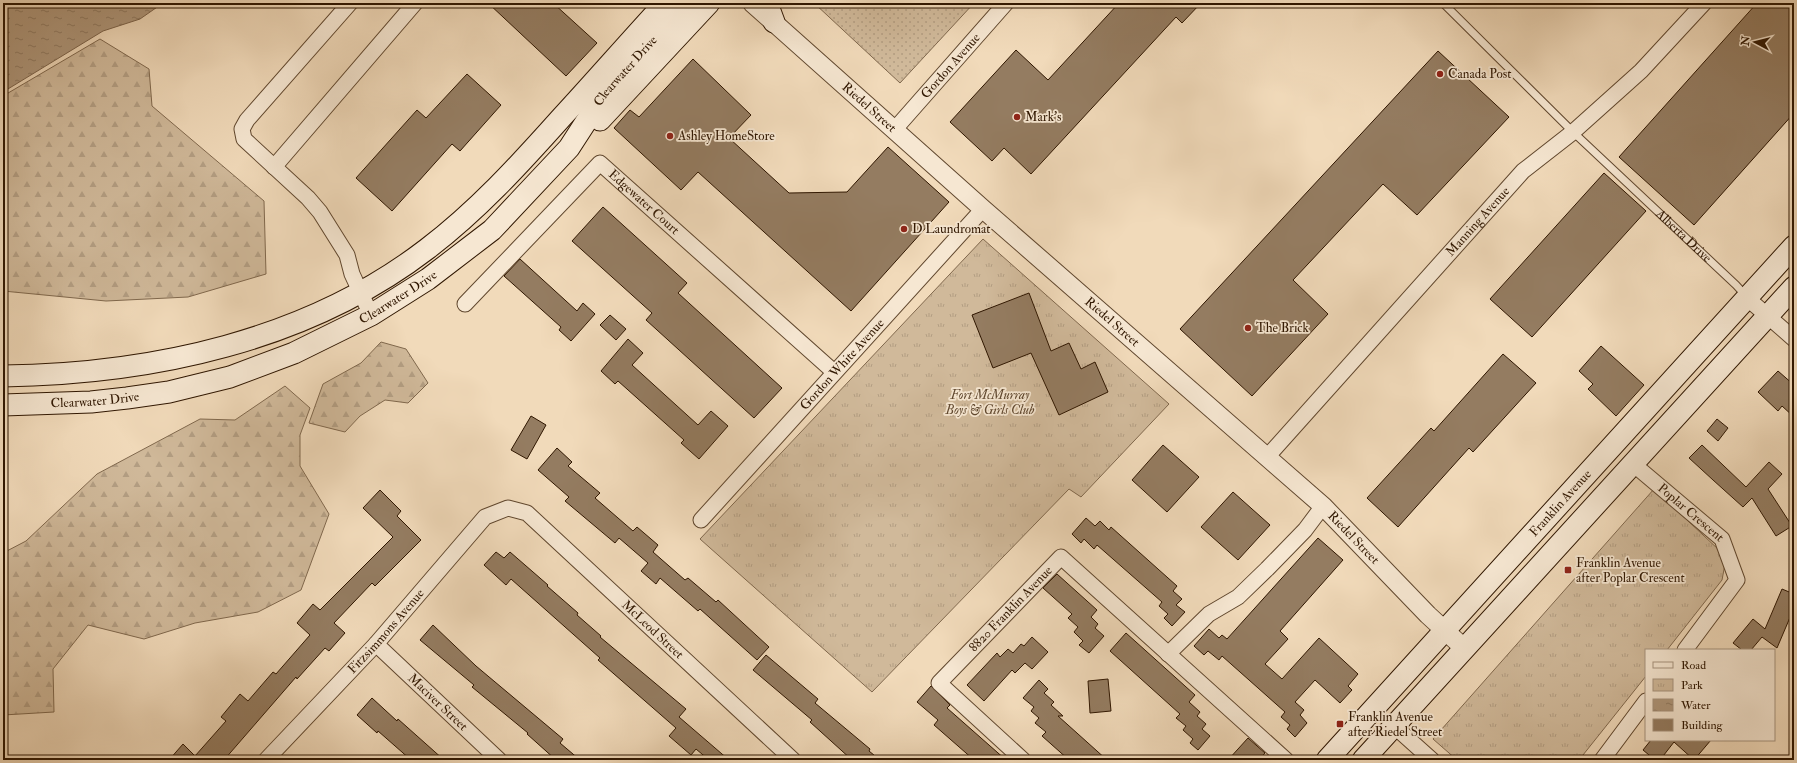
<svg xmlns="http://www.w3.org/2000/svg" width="1797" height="763" font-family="'IM FELL Double Pica',serif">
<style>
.grass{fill:url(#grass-dots);stroke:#80684d}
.forest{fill:url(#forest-firs);stroke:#80684d}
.park{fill:url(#park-tufts);stroke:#80684d}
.water{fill:url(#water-ripples);stroke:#7c634a}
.building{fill:#947c61;stroke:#2f1600}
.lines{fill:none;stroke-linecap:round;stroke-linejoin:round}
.service-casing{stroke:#60472e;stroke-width:9}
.minor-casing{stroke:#60472e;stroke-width:17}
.tertiary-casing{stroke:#60472e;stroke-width:20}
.secondary-casing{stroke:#2f1600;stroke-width:23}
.service{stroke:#f6e7d2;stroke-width:7}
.minor{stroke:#f6e7d2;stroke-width:15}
.tertiary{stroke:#f6e7d2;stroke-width:18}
.secondary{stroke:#f6e7d2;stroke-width:21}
.poi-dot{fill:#8f2418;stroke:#f6e7d2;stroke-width:1.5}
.labels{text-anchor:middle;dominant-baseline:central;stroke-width:3.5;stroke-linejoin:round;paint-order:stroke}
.street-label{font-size:13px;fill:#2f1600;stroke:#f6e7d2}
.poi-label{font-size:13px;fill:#2f1600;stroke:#f6e7d2;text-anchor:start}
.park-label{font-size:13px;font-style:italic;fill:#5f472e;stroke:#f6e7d2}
</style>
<defs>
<pattern id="grass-dots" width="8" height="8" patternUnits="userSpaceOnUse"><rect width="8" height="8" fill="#d0b99a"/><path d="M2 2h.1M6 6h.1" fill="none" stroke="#b39e83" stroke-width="1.8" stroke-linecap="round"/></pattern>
<pattern id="forest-firs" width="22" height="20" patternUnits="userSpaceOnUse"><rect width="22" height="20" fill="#d0b99a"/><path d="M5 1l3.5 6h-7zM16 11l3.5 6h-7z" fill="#b39e83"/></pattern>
<pattern id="park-tufts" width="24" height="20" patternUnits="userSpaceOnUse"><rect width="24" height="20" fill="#d0b99a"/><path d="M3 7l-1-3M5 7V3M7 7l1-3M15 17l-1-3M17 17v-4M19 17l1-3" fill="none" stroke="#b39e83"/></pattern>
<pattern id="water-ripples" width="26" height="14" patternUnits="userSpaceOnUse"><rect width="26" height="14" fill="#af977b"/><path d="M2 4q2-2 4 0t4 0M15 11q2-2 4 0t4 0" fill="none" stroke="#8f7a62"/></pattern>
</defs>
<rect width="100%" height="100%" fill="#f1daba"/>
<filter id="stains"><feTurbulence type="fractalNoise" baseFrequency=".005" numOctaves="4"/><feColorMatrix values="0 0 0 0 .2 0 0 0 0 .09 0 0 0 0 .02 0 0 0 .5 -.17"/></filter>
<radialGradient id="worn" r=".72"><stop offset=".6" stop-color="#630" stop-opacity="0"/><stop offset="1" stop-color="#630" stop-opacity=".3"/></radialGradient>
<!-- grass -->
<path class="grass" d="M814,3h160l-74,80z"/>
<!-- forest -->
<path class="forest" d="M100,39l49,30 3,37 112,95 2,73 -78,23 -82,4 -103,-10v-195z
M381,342l25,7 22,34 -20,20 -23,-3 -25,16 -15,16 -36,-9 14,-39 38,-21z
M285,386l25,22 -10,27v31l29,48 -28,76 -43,22 -63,11 -51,16 -56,-14 -35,44 1,43 -51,3v-162l23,-12 71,-67 103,-55 35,1z"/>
<!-- park -->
<path class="park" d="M983,239l186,165 -88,93 -12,-8 -197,203 -172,-153z
M1654,489l65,61 6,14 -3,16 -55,70h-21v26l-67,84h-122l-24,-21z"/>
<!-- water -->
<path class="water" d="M3,3h160l-23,16 -37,12 -100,61z"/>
<!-- building -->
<path class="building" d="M488,3h65l44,40 -31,33z
M1119,3h82l-19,20 -6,-6 -145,157 -27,-26 -12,13 -42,-39 66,-72 32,30z
M1757,3h37v110l-100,112 -75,-68z
M1438,51l71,66 -92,98 -34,-31 -90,96 35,34 -76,82 -72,-67z
M693,59l58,56 -22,23 60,55 58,-1 41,-45 61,55 -98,109 -153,-139 -17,18 -67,-62 16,-18 9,7z
M467,74l34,31 -41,46 -8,-7 -60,67 -36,-33 61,-68 9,8z
M1604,173l42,38 -114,126 -42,-38z
M603,207l84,76 -9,10 104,95 -28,30 -108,-98 6,-7 -80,-72z
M520,259l57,52 6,-8 12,11 -24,27 -12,-11 2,-3 -57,-51z
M1029,293l22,58 18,-8 12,26 14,-7 13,30 -49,23 -28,-62 -38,15 -21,-53z
M610,315l16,14 -10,11 -16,-15z
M628,339l15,14 -11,12 66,60 13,-14 17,15 -29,33 -18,-16 3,-3 -66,-59 -3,3 -14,-13z
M1601,346l43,39 -28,31 -28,-27 5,-5 -14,-13z
M1503,354l33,29 -63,69 -4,-4 -71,79 -31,-29 64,-70 3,3z
M1778,371l16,14v32l-12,-11 -4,5 -20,-19z
M531,416l15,9 -19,34 -16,-9z
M1717,419l11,9 -10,13 -11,-10z
M1163,445l36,32 -32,35 -35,-32z
M1702,445l44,42 23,-25 13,12 -14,15 24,37 -16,10 -24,-38 -9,9 -30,-27 -24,-22z
M557,448l15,14 -4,4 32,27 -5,5 38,33 4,-4 21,18 -5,7 32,28 3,-2 28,24 2,-2 51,47 -12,13 -57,-51 -2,2 -38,-33 -4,6 -15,-13 7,-8 -29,-25 -4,5 -50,-42 4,-4 -31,-27z
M380,490l21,21 -4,5 24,24 -46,46 -3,-3 -38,40 11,10 -16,18 -4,-3 -28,31 -1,-2 -72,83h-55l14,-16 12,12 31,-35 -5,-4 19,-23 8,7 25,-29 3,2 34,-39 -13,-12 16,-19 7,6 73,-73 -30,-29z
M1233,492l37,33 -32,35 -37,-33z
M1086,518l9,8 5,-5 9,9 2,-3 66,59 -4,5 9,8 -6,6 9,7 -13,14 -8,-8 4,-4 -9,-8 3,-4 -65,-57 -3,4 -10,-10 -3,4 -9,-9z
M1318,538l25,22 -63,71 8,8 -23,25 17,15 37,-41 39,36 -10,12 4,4 -12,13 -25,-23 -20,22 9,8 -4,5 7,8 -12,14 -8,-8 3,-4 -9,-8 4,-5 -63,-56 -3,4 -11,-9 -4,4 -10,-9 15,-17 10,9 3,-3 5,4z
M496,552l8,6 6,-6 38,33 -1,1 31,27 -1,2 24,21 -1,1 86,72 -7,8 50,43h-20l-13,-11 -5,6 -22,-19 7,-8 -78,-68 2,-2 -89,-79 -5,6 -22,-20z
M1057,574l40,36 -6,7 7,7 -3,4 9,8 -15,17 -10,-8 4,-4 -9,-9 4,-5 -10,-9 4,-4 -29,-26z
M1782,589l12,5v14l-17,40 -15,-11 -11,13h-9l-9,-7 20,-24 12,10z
M433,625l43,41 87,73 -3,4 20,17h-24l-29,-26 1,-1 -56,-46 2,-2 -54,-45z
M1126,633l69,62 -6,7 11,10 -3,4 9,8 -4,5 8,7 -12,14 -8,-7 3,-4 -10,-9 3,-4 -10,-8 4,-4 -70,-63z
M1032,637l16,15 -16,17 -7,-6 -10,10 -3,-3 -28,31 -17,-16 30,-32 3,4 8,-8 5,4 8,-9 3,2z
M766,655l52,44 -3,4 55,46 -1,2 11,9h-28l-42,-38 2,-2 -59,-50z
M1108,679l3,32 -21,2 -2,-32z
M1039,680l9,9 -4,4 10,9 -3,3 12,11h-5l49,44h-38l-27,-24 4,-4 -11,-9 4,-5 -8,-7 3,-4 -11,-9z
M931,686l19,19 -3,3 59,52h-32l-40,-35 4,-5 -21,-18z
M372,698l25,23 1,-2 46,41h-33l-33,-29 -1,2 -20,-18z
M1248,738l17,15 -6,7h-31z
M1651,740h60l-17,20 -20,-18 -14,18h-5l-12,-10z"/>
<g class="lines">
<!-- service casing -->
<g class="service-casing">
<g id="service">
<path id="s1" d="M1443,3l130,129 163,153 10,11"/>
</g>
</g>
<!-- minor casing -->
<g class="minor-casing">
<g id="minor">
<path d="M350,3l-103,117 -5,9 2,10 64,59 12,14 27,43 5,19 19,41"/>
<path id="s2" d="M895,129l111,-126"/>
<path d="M274,167l141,-164"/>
<path d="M1747,298l47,41"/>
<path id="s3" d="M465,304l135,-141 234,209"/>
<path id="s4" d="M1267,457l256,-286 50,-39 68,-61 63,-68"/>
<path id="s5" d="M1632,463l90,76 15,41 -52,70"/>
<path id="s6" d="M701,520l282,-311"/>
<path id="s7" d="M376,644l123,116"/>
<path d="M1168,654l41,-40 29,-17 29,-28 38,-39 18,-24"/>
<path d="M1394,726l38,34"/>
<path id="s8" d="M266,760l110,-116 109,-127 23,-9 19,5 266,247"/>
<path id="s9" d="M1023,760l-84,-77 122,-126 225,203"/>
<path d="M1602,760l44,-59"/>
</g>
</g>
<!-- tertiary casing -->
<g class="tertiary-casing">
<g id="tertiary">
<path id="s10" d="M752,3l231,206 340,297 105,109 37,34"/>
</g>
</g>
<!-- secondary casing -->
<g class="secondary-casing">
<g id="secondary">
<path d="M767,3l7,19"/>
<path d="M600,120l109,-117"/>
<path d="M3,376c149,-2 304,-35 424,-127 50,-38 92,-84 134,-131 35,-38 69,-77 104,-115"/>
<path id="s11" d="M3,405l88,-3 36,-4 42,-6 61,-15 64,-24 77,-38 57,-36 64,-49 77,-82 35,-54 82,-91"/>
<path id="s12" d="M1327,760l467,-514"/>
<path d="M1363,760l431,-473"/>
</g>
</g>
<!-- service -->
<use href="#service" class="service"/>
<!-- minor -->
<use href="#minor" class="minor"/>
<!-- tertiary -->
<use href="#tertiary" class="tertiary"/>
<!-- secondary -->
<use href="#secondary" class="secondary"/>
</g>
<!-- markers -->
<g class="poi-dot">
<circle cx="1440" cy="74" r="4"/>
<circle cx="1017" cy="117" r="4"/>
<circle cx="670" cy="136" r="4"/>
<circle cx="904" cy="229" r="4"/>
<circle cx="1248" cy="328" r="4"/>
<rect x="1564" y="566" width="8" height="8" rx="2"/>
<rect x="1336" y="720" width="8" height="8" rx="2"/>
</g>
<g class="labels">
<!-- street labels -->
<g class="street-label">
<text stroke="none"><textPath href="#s2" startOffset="84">Gordon Avenue</textPath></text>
<text stroke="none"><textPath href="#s11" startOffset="740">Clearwater Drive</textPath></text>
<text stroke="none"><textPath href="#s10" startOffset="157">Riedel Street</textPath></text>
<text stroke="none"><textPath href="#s3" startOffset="254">Edgewater Court</textPath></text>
<text stroke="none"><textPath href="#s4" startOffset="316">Manning Avenue</textPath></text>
<text stroke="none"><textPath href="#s1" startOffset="335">Alberta Drive</textPath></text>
<text stroke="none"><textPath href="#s11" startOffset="416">Clearwater Drive</textPath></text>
<text stroke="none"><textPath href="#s10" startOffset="481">Riedel Street</textPath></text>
<text stroke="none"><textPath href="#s6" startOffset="210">Gordon White Avenue</textPath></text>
<text stroke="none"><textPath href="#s11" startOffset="92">Clearwater Drive</textPath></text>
<text stroke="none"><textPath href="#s12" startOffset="347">Franklin Avenue</textPath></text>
<text stroke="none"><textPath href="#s5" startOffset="77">Poplar Crescent</textPath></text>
<text stroke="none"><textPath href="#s10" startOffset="805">Riedel Street</textPath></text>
<text stroke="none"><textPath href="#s9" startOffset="217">8820 Franklin Avenue</textPath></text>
<text stroke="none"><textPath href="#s8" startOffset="543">McLeod Street</textPath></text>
<text stroke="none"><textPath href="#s8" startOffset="176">Fitzsimmons Avenue</textPath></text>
<text stroke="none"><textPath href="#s7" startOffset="85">Maciver Street</textPath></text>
</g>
<!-- poi labels -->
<g class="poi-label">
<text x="1448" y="74">Canada Post</text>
<text x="1025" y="117">Mark's</text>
<text x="678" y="136">Ashley HomeStore</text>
<text x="912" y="229">D Laundromat</text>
<text x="1256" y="328">The Brick</text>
<text x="1576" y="563">Franklin Avenue<tspan x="1576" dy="15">after Poplar Crescent</tspan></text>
<text x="1348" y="717">Franklin Avenue<tspan x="1348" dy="15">after Riedel Street</tspan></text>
</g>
<!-- park labels -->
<g class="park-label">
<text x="990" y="395">Fort McMurray<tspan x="990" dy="15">Boys &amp; Girls Club</tspan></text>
</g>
</g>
<!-- margin -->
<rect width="1797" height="763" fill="none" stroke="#f1daba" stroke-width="16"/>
<rect x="4" y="4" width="1789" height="755" fill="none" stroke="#2f1600" stroke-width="2"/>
<rect x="8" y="8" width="1781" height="747" fill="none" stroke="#2f1600"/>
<!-- legend -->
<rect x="1645" y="649" width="130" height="92" fill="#f6e7d2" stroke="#a6937e"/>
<rect x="1653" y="662" width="20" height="6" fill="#f6e7d2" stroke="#a6937e"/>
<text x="1681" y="669" font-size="12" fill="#2f1600">Road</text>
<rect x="1653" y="679" width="20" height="12" fill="url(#park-tufts)" stroke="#a6937e"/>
<text x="1681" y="689" font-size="12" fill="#2f1600">Park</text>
<rect x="1653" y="699" width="20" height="12" fill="url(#water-ripples)" stroke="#a6937e"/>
<text x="1681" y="709" font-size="12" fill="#2f1600">Water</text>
<rect x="1653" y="719" width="20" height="12" fill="#947c61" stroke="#a6937e"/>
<text x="1681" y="729" font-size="12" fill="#2f1600">Building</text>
<!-- north arrow -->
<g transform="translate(1755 42) rotate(277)" stroke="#f6e7d2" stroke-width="3" paint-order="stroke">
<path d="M0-3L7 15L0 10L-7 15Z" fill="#2f1600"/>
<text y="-6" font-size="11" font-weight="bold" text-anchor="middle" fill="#2f1600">N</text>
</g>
<rect width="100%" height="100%" filter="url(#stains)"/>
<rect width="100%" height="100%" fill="url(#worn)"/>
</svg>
